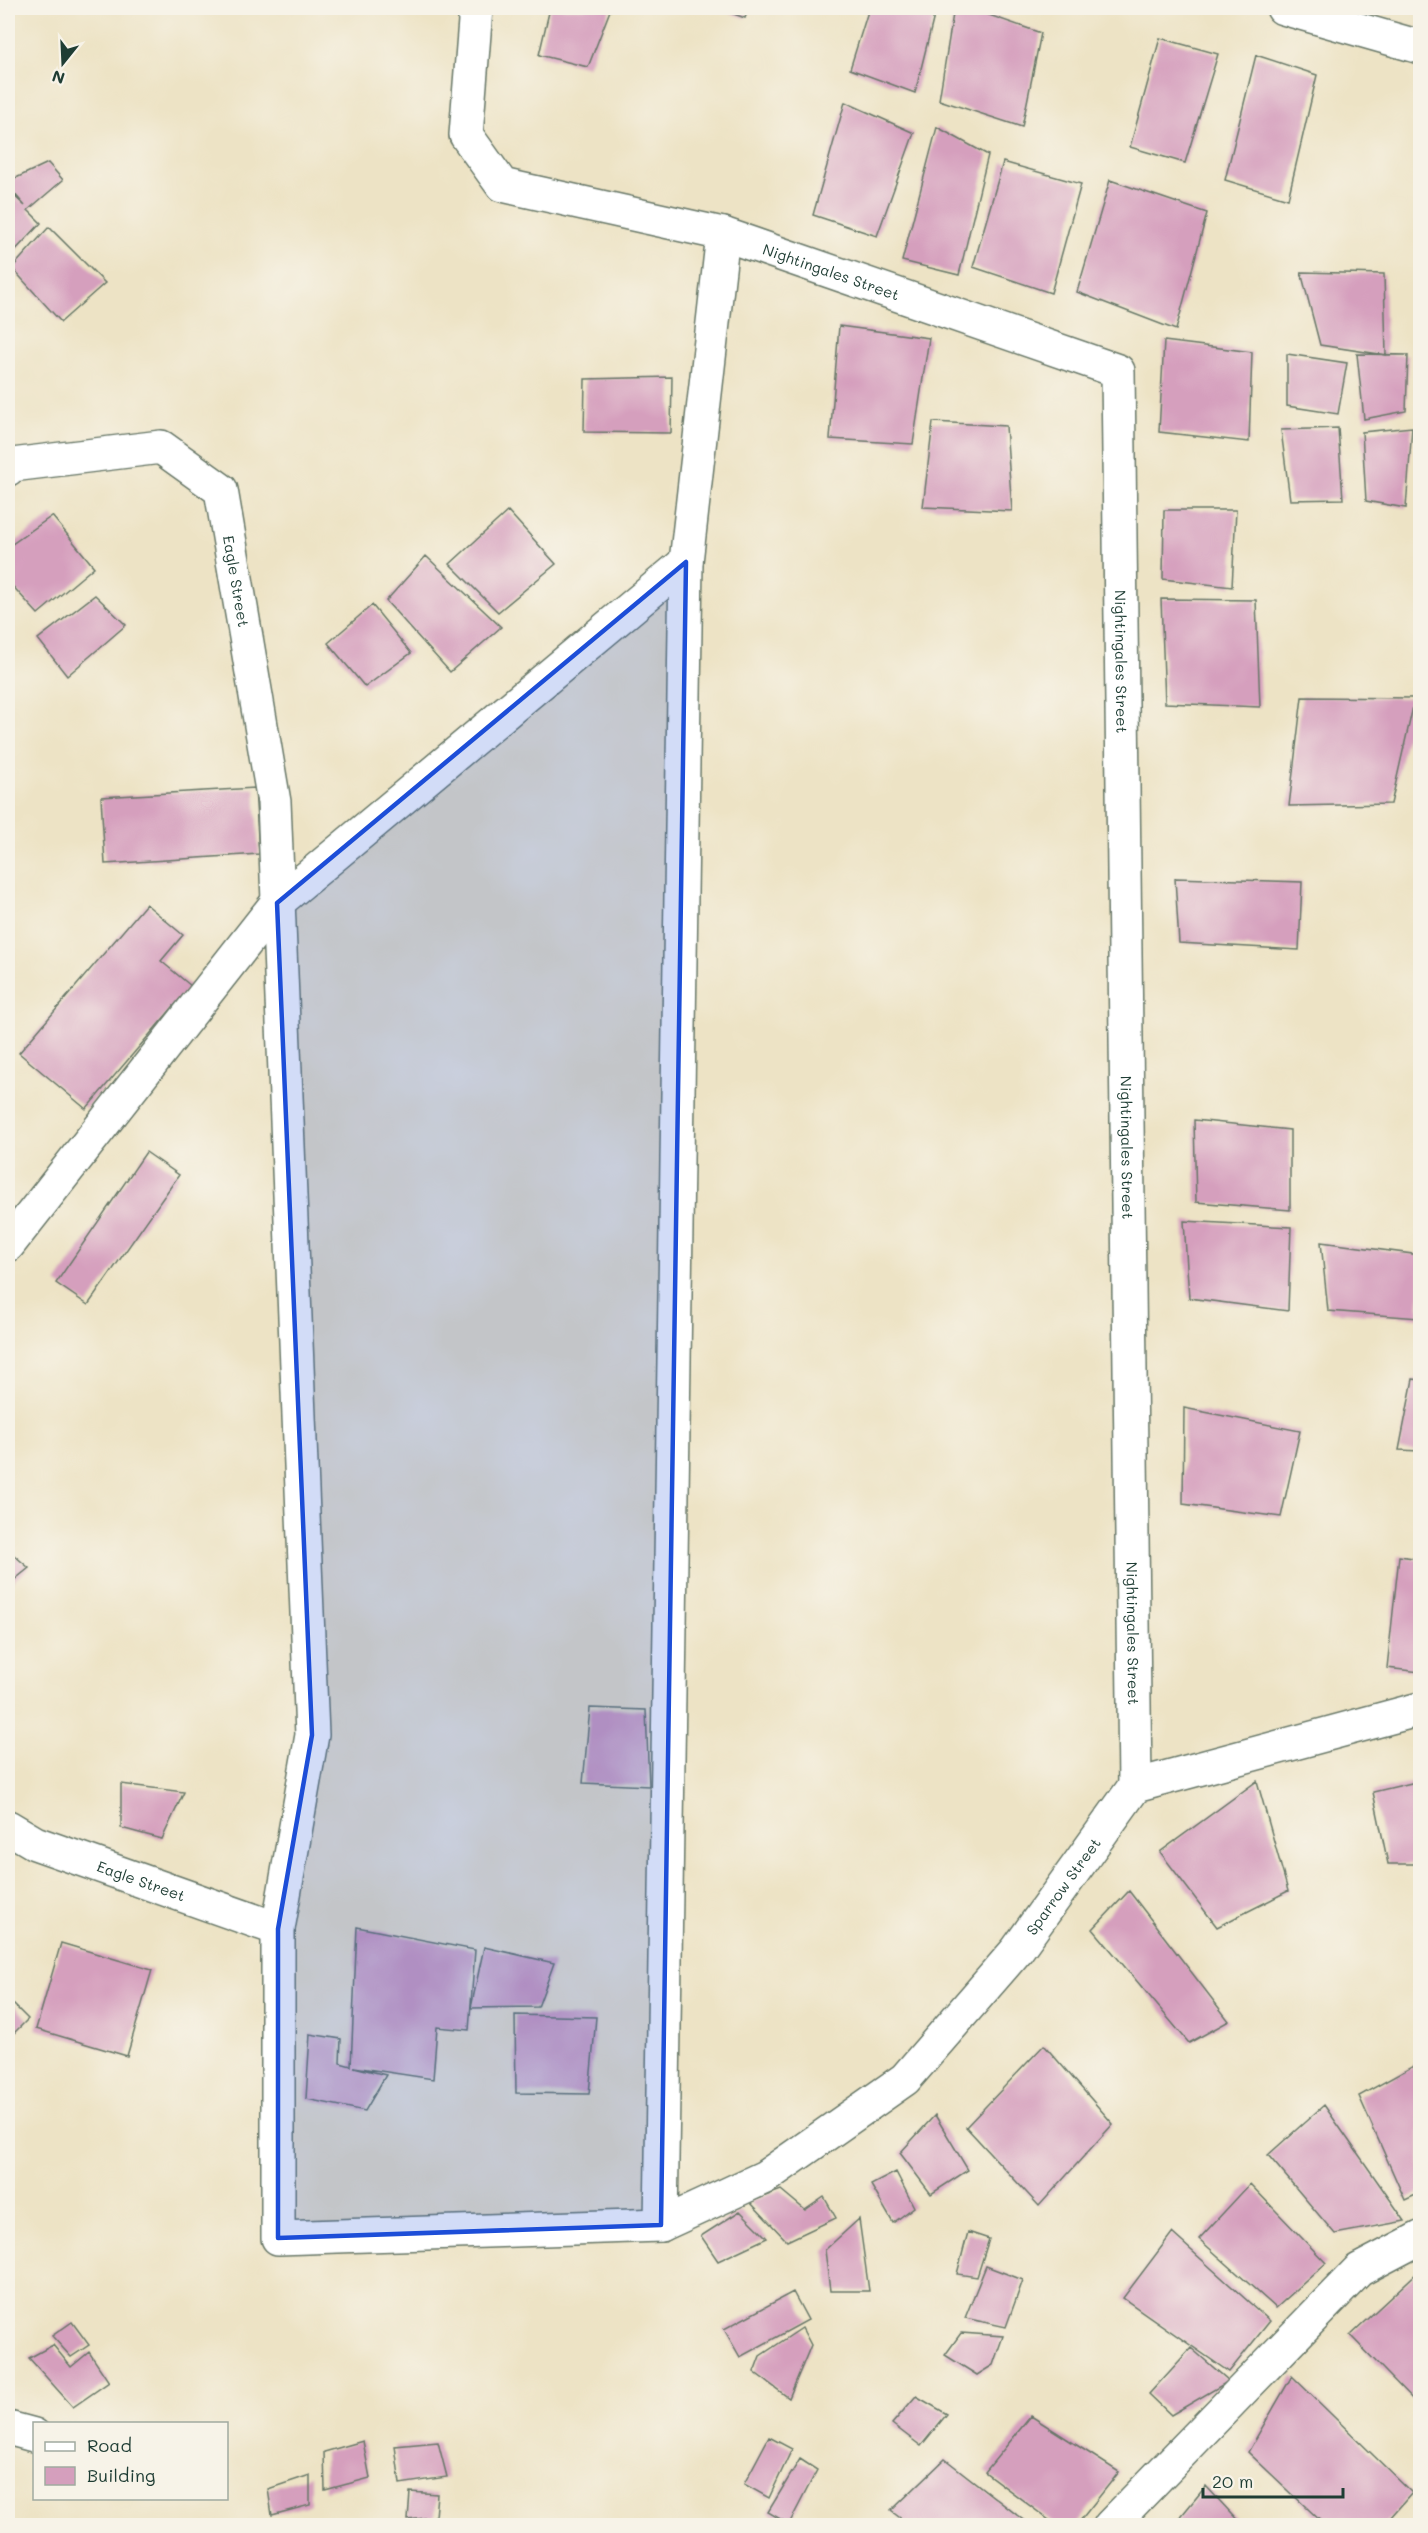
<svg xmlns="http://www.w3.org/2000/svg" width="1428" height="2533" font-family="Mali,sans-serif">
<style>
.building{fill:#d59fbd}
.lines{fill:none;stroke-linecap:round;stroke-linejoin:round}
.street-casing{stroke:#677767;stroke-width:36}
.street{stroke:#fff;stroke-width:33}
.marked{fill:#1d4ed8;fill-opacity:0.2;stroke:#1d4ed8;stroke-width:4.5;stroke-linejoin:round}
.labels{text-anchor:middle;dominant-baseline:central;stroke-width:6;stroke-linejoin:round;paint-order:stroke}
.street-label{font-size:15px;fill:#1f3d34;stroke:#f7f3e8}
</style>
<rect width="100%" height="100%" fill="#f7f3e8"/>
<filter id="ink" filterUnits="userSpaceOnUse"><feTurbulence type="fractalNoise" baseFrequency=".0167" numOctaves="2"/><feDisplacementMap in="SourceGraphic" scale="12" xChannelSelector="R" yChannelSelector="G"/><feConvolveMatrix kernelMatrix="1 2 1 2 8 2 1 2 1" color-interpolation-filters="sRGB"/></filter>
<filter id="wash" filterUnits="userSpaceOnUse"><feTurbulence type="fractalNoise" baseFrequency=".008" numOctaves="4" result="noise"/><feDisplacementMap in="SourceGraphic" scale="24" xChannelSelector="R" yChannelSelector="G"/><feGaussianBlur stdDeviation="1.35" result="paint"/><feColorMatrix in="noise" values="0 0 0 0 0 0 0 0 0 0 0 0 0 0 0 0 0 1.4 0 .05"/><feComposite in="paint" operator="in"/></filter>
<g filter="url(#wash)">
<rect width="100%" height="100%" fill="#ede3c5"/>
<g id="blocks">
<!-- building -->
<path class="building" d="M550,8h61l-23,59 -49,-12z
M717,8h32l-4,10z
M869,8h67l-21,85 -65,-24z
M954,8h15l72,25 -19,94 -83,-27z
M1160,38l58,16 -33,109 -55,-16z
M1256,55l61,20 -29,124 -63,-19z
M845,102l69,31 -37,103 -64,-21z
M937,127l51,28 -29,120 -57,-14z
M1003,162l78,22 -30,109 -78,-26z
M48,163l15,17 -35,30 13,13 -33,35v-62l4,-2 13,12 -17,-20v-18l8,10z
M1110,180l97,33 -31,117 -99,-38z
M49,227l56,56 -44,39 -49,-54z
M1301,272l83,2 2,81 -66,-10z
M839,326l90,12 -16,106 -83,-5z
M1164,341l88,11 -3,90 -90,-10z
M1287,354l60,9 -9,51 -51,-8z
M1357,354l51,1 -2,56 -42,8z
M672,377l-1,56 -87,-1 1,-53z
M933,422l73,4 6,85 -89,-4z
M1412,427l-6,81 -40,-7 -4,-69z
M1338,428l5,71 -53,1 -9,-70z
M1164,510h72l-4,77 -69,-8z
M508,511l48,53 -58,48 -48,-48z
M52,516l42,51 -56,47 -30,-33v-34z
M426,556l75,71 -51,45 -64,-71z
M95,595l31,30 -59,51 -29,-37z
M1161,599l95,1 4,107 -95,-4z
M372,605l39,48 -46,34 -37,-44z
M1302,697l113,1 -24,106 -102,2z
M255,788l4,66 -154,10 -4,-67z
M1175,878l127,4 -3,68 -120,-7z
M146,904l37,31 -22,26 30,25 -105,123 -67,-56z
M1194,1120l96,10v80l-94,-8z
M146,1152l33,23 -91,130 -32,-22z
M1184,1221l107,6 -3,84 -99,-13z
M1321,1242l99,13 -1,63 -91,-7z
M1413,1379l7,1v71l-21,-1z
M1184,1408l116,23 -19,86 -98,-13z
M8,1550l21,18 -21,17z
M1399,1556l21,3v113l-33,-4z
M590,1708l56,2 3,76 -66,-3z
M1257,1781l31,110 -71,36 -57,-75z
M1420,1781v83h-32l-15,-72z
M121,1784l63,8 -22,47 -41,-11z
M1129,1891l100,130 -40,22 -96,-114z
M357,1927l118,23 -6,80 -32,-3 -4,52 -79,-12 32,8 -21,36 -59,-12 4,-65 31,5 -1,24 11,3z
M61,1943l91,27 -25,86 -91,-27z
M484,1947l70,16 -16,44 -67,1z
M8,1999l20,20 -20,20z
M515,2015l81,2 -7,77 -73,-1z
M1044,2045l69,79 -74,82 -73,-79z
M1417,2064l3,11v118l-15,7 -46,-104z
M1324,2105l81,116 -70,13 -67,-79z
M935,2115l33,55 -37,24 -31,-41z
M896,2172l18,35 -21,16 -22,-38z
M1250,2184l76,79 -50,45 -77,-69z
M781,2190l24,20 19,-13 12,21 -49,23 -37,-39z
M740,2211l27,27 -49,23 -17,-25z
M859,2219l10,72h-39l-5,-41z
M968,2232l21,7 -12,38 -20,-3z
M1172,2233l98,88 -41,51 -106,-74z
M986,2266l37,14 -17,47 -41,-9z
M1420,2270v137l-70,-72z
M793,2292l15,28 -68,37 -16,-28z
M72,2322l17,23 -18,12 -19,-21z
M802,2328l9,17 -22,53 -35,-26 6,-16z
M961,2333l42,3 -10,29 -16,10 -32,-20z
M53,2345l18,22 18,-15 20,30 -36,25 -44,-49z
M1191,2348l38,33 -58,34 -22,-21z
M1292,2376l120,117 -29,33h-57l-78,-74z
M916,2396l31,18 -26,32 -29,-22z
M1031,2416l88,56 -43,54h-19l-72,-54z
M769,2437l23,12 -23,49 -25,-14z
M363,2441l7,37 -45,12 -1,-38z
M438,2442l9,35 -47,7 -5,-38z
M800,2459l17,11 -28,54 -21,-12z
M945,2459l86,67h-120l-20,-15z
M310,2475v30l-38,10 -4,-26z
M1206,2486l37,40h-70z
M410,2492l27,2 -2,23 -27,3z"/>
</g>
</g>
<g filter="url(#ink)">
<use href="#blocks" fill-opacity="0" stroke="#677767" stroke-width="1.5"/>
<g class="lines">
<!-- street casing -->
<g class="street-casing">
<g id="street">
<path id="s1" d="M476,8l-10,127 36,50 221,49 395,137 17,1415"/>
<path d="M1283,8l137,39"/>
<path id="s2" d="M8,469l4,-4 149,-18 60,43 53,312 38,933 -34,194v309l383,-13 104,-48 140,-98 112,-129 118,-164 285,-77"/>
<path d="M8,1245l269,-342 409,-341"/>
<path id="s3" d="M8,1827l27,16 243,86"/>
<path d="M661,2225l25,-1663 37,-328"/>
<path d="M8,2428l26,7"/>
<path d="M1110,2526l249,-256 61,-32"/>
</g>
</g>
<!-- street -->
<use href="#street" class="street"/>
</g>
</g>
<!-- marked area -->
<path class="marked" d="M686,562l-25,1663 -383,13v-309l34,-194 -35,-832z"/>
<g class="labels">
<!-- street labels -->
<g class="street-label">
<text stroke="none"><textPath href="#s1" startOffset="530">Nightingales Street</textPath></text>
<text stroke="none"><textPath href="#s2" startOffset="322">Eagle Street</textPath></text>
<text stroke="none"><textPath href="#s1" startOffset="1124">Nightingales Street</textPath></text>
<text stroke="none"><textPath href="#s1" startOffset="1610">Nightingales Street</textPath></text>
<text stroke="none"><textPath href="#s1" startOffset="2096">Nightingales Street</textPath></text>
<text stroke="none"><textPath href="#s3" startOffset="144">Eagle Street</textPath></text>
<text stroke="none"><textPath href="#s2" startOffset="2904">Sparrow Street</textPath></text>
</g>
</g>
<!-- margin -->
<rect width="1428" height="2533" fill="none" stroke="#f7f3e8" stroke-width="30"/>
<!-- legend -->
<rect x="33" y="2422" width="195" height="78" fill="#f7f3e8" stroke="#a1aaa0" stroke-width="1.5"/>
<rect x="45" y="2442" width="30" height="9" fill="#ffffff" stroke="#a1aaa0" stroke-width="1.5"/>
<text x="87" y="2452" font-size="18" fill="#1f3d34">Road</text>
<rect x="45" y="2467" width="30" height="18" fill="#d59fbd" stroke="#a1aaa0" stroke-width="1.5"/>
<text x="87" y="2482" font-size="18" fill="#1f3d34">Building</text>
<!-- north arrow -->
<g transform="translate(63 63) rotate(198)" stroke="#f7f3e8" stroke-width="4.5" paint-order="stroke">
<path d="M0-4.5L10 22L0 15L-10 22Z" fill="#1f3d34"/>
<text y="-9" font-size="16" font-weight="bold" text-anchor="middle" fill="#1f3d34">N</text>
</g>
<!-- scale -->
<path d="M1203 2488v9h140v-9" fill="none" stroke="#1f3d34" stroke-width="3"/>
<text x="1212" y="2488" font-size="18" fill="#1f3d34" stroke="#f7f3e8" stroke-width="4.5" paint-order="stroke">20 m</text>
</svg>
